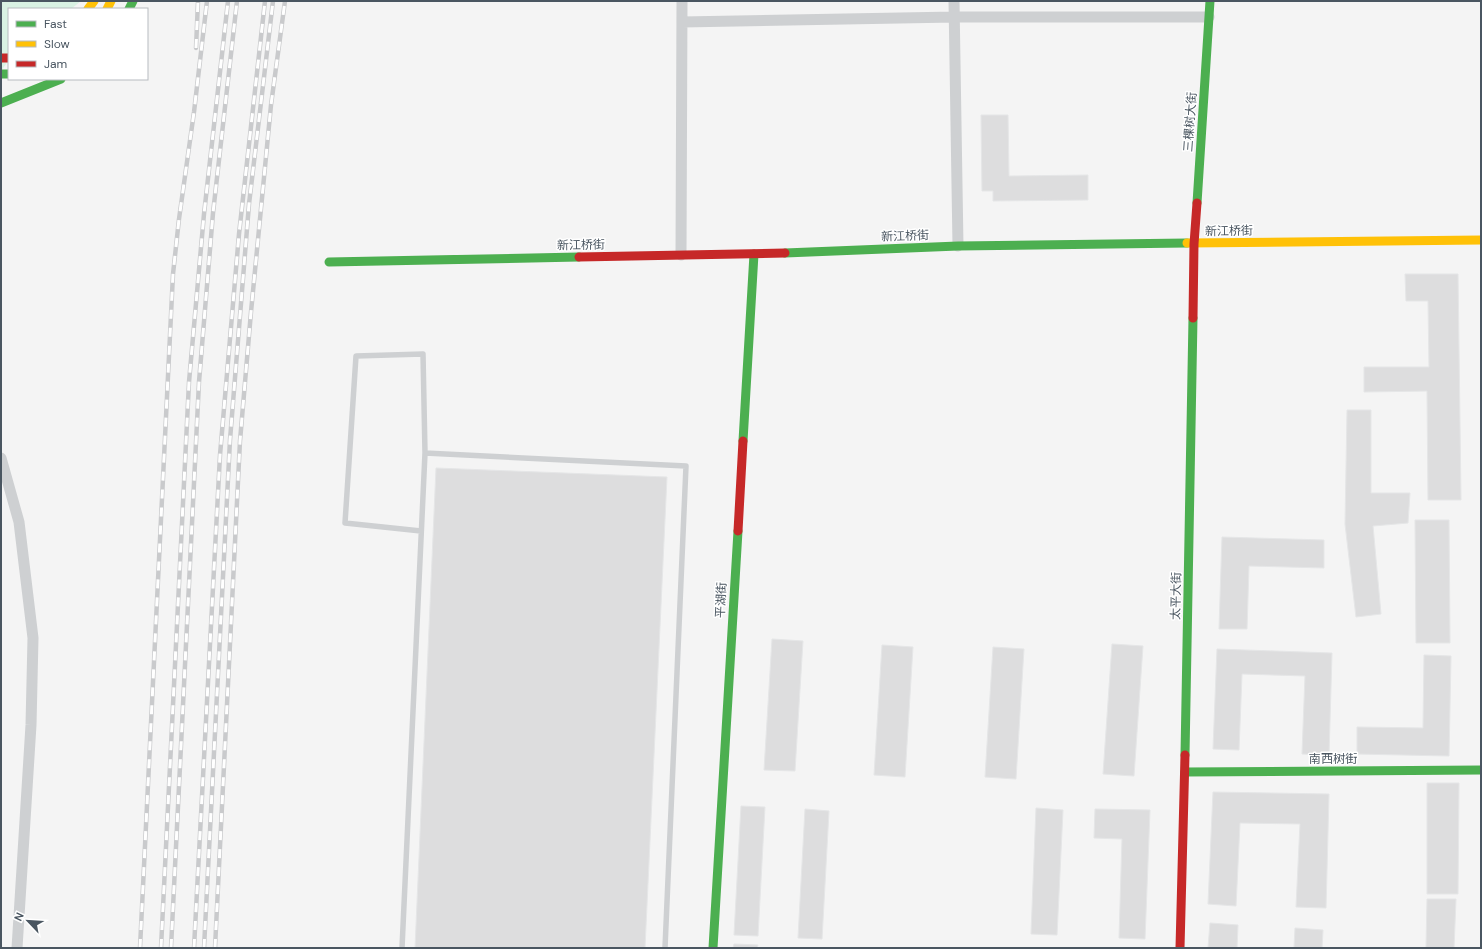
<svg xmlns="http://www.w3.org/2000/svg" width="1482" height="949" font-family="'DM Sans','Noto Sans SC',sans-serif">
<style>
.green{fill:#d9f2e3}
.building{fill:#ddddde;stroke:#e5e6e7}
.lines{fill:none;stroke-linecap:round;stroke-linejoin:round}
.lane{stroke:#ced0d2;stroke-width:5.5}
.street{stroke:#ced0d2;stroke-width:11}
.fast{stroke:#4caf50;stroke-width:9}
.slow{stroke:#ffc107;stroke-width:9}
.jam{stroke:#c62828;stroke-width:9}
.rail-casing{stroke:#c9cacc;stroke-width:4.5}
.rail{stroke:#fff;stroke-width:3;stroke-dasharray:9;stroke-linecap:butt}
.labels{text-anchor:middle;dominant-baseline:central;stroke-width:3;stroke-linejoin:round;paint-order:stroke}
.street-label{font-size:12px;fill:#4a5661;stroke:#fff}
</style>
<rect width="100%" height="100%" fill="#f4f4f4"/>
<!-- green -->
<path class="green" d="M1,1h80l-10,8h-62v51l-8,11z"/>
<!-- building -->
<path class="building" d="M981,115h27l1,61 79,-1v25l-95,1v-10h-11z
M1405,274h53l3,226h-33l-1,-109 -63,1v-25h65l-1,-66h-22z
M1347,410h24v83h39l-2,30 -35,3 8,88 -25,3 -11,-93z
M436,468l231,9 -22,471h-230z
M1415,520h34l1,123h-34z
M1222,537l102,3v28l-75,-2 -2,63h-28z
M772,639l31,2 -8,130 -31,-1z
M1112,644l31,2 -9,130 -31,-2z
M882,645l31,2 -8,130 -31,-2z
M993,647l31,2 -8,130 -31,-2z
M1217,649l115,4 -3,102 -27,-1 3,-78 -63,-2 -3,76 -26,-1z
M1424,655l27,1 -2,100 -92,-2v-27l66,1z
M1427,783h32l-1,111h-31z
M1213,792l116,2 -3,114 -30,-1 4,-83 -60,-1 -4,83 -28,-2z
M741,806l24,1 -7,129 -24,-1z
M1036,808l27,2 -6,125 -26,-1z
M805,809l24,2 -7,128 -24,-1z
M1095,809l55,1 -5,129 -26,-1 3,-99 -28,-1z
M1427,899h29l-2,49h-28z
M1210,923l28,2 -1,23h-29z
M1295,928l28,2 -1,18h-28z
M734,944l24,1 -1,3h-24z"/>
<g class="lines">
<!-- lane -->
<path class="lane" d="M421,531l-76,-8 11,-167 67,-2 2,99
M402,948l23,-495 261,13 -21,482"/>
<!-- street -->
<path class="street" d="M954,1l4,245
M682,22l273,-5h254
M681,255l1,-254
M1,458l18,64 14,116 -2,87 -14,223"/>
<!-- fast -->
<path class="fast" d="M129,9l4,-8
M1,74h8
M1,103l60,-24
M1197,203l13,-202
M785,253l173,-7 229,-3
M329,262l250,-5
M743,441l11,-187
M1185,755l8,-437
M1185,772l296,-2
M713,948l25,-417"/>
<!-- slow -->
<path class="slow" d="M88,9l6,-8
M107,9l4,-8
M1187,243l294,-3"/>
<!-- jam -->
<path class="jam" d="M1,58h8
M579,257l206,-4
M1193,318l1,-74 3,-41
M738,531l5,-90
M1180,948l5,-193"/>
<!-- rail casing -->
<g class="rail-casing">
<path id="rail" d="M196,48l2,-47
M140,948l33,-674 6,-55 15,-107 13,-111
M161,948l28,-566 15,-168 24,-213
M171,948l28,-566 14,-169 24,-212
M194,948l26,-493 19,-221 26,-233
M204,948l26,-508 19,-236 24,-203
M215,948l25,-507 11,-129 20,-207 14,-104"/>
</g>
<!-- rail -->
<use href="#rail" class="rail"/>
</g>
<g class="labels">
<!-- street labels -->
<g class="street-label">
<text transform="translate(1190 122) rotate(-86)">三棵树大街</text>
<text transform="translate(1229 231) rotate(-1)">新江桥街</text>
<text transform="translate(905 236) rotate(-2)">新江桥街</text>
<text transform="translate(581 245) rotate(-1)">新江桥街</text>
<text transform="translate(1176 596) rotate(-89)">太平大街</text>
<text transform="translate(721 600) rotate(-87)">平湖街</text>
<text x="1333" y="759">南西树街</text>
</g>
</g>
<!-- border -->
<rect width="1482" height="949" fill="none" stroke="#4a5661" stroke-width="4"/>
<!-- legend -->
<rect x="8" y="8" width="140" height="72" fill="#ffffff" stroke="#b7bbc0"/>
<rect x="16" y="21" width="20" height="6" fill="#4caf50" stroke="#b7bbc0"/>
<text x="44" y="28" font-size="12" fill="#4a5661">Fast</text>
<rect x="16" y="41" width="20" height="6" fill="#ffc107" stroke="#b7bbc0"/>
<text x="44" y="48" font-size="12" fill="#4a5661">Slow</text>
<rect x="16" y="61" width="20" height="6" fill="#c62828" stroke="#b7bbc0"/>
<text x="44" y="68" font-size="12" fill="#4a5661">Jam</text>
<!-- north arrow -->
<g transform="translate(28 921) rotate(295)" stroke="#ffffff" stroke-width="3" paint-order="stroke">
<path d="M0-3L7 15L0 10L-7 15Z" fill="#4a5661"/>
<text y="-6" font-size="11" font-weight="bold" text-anchor="middle" fill="#4a5661">N</text>
</g>
</svg>
